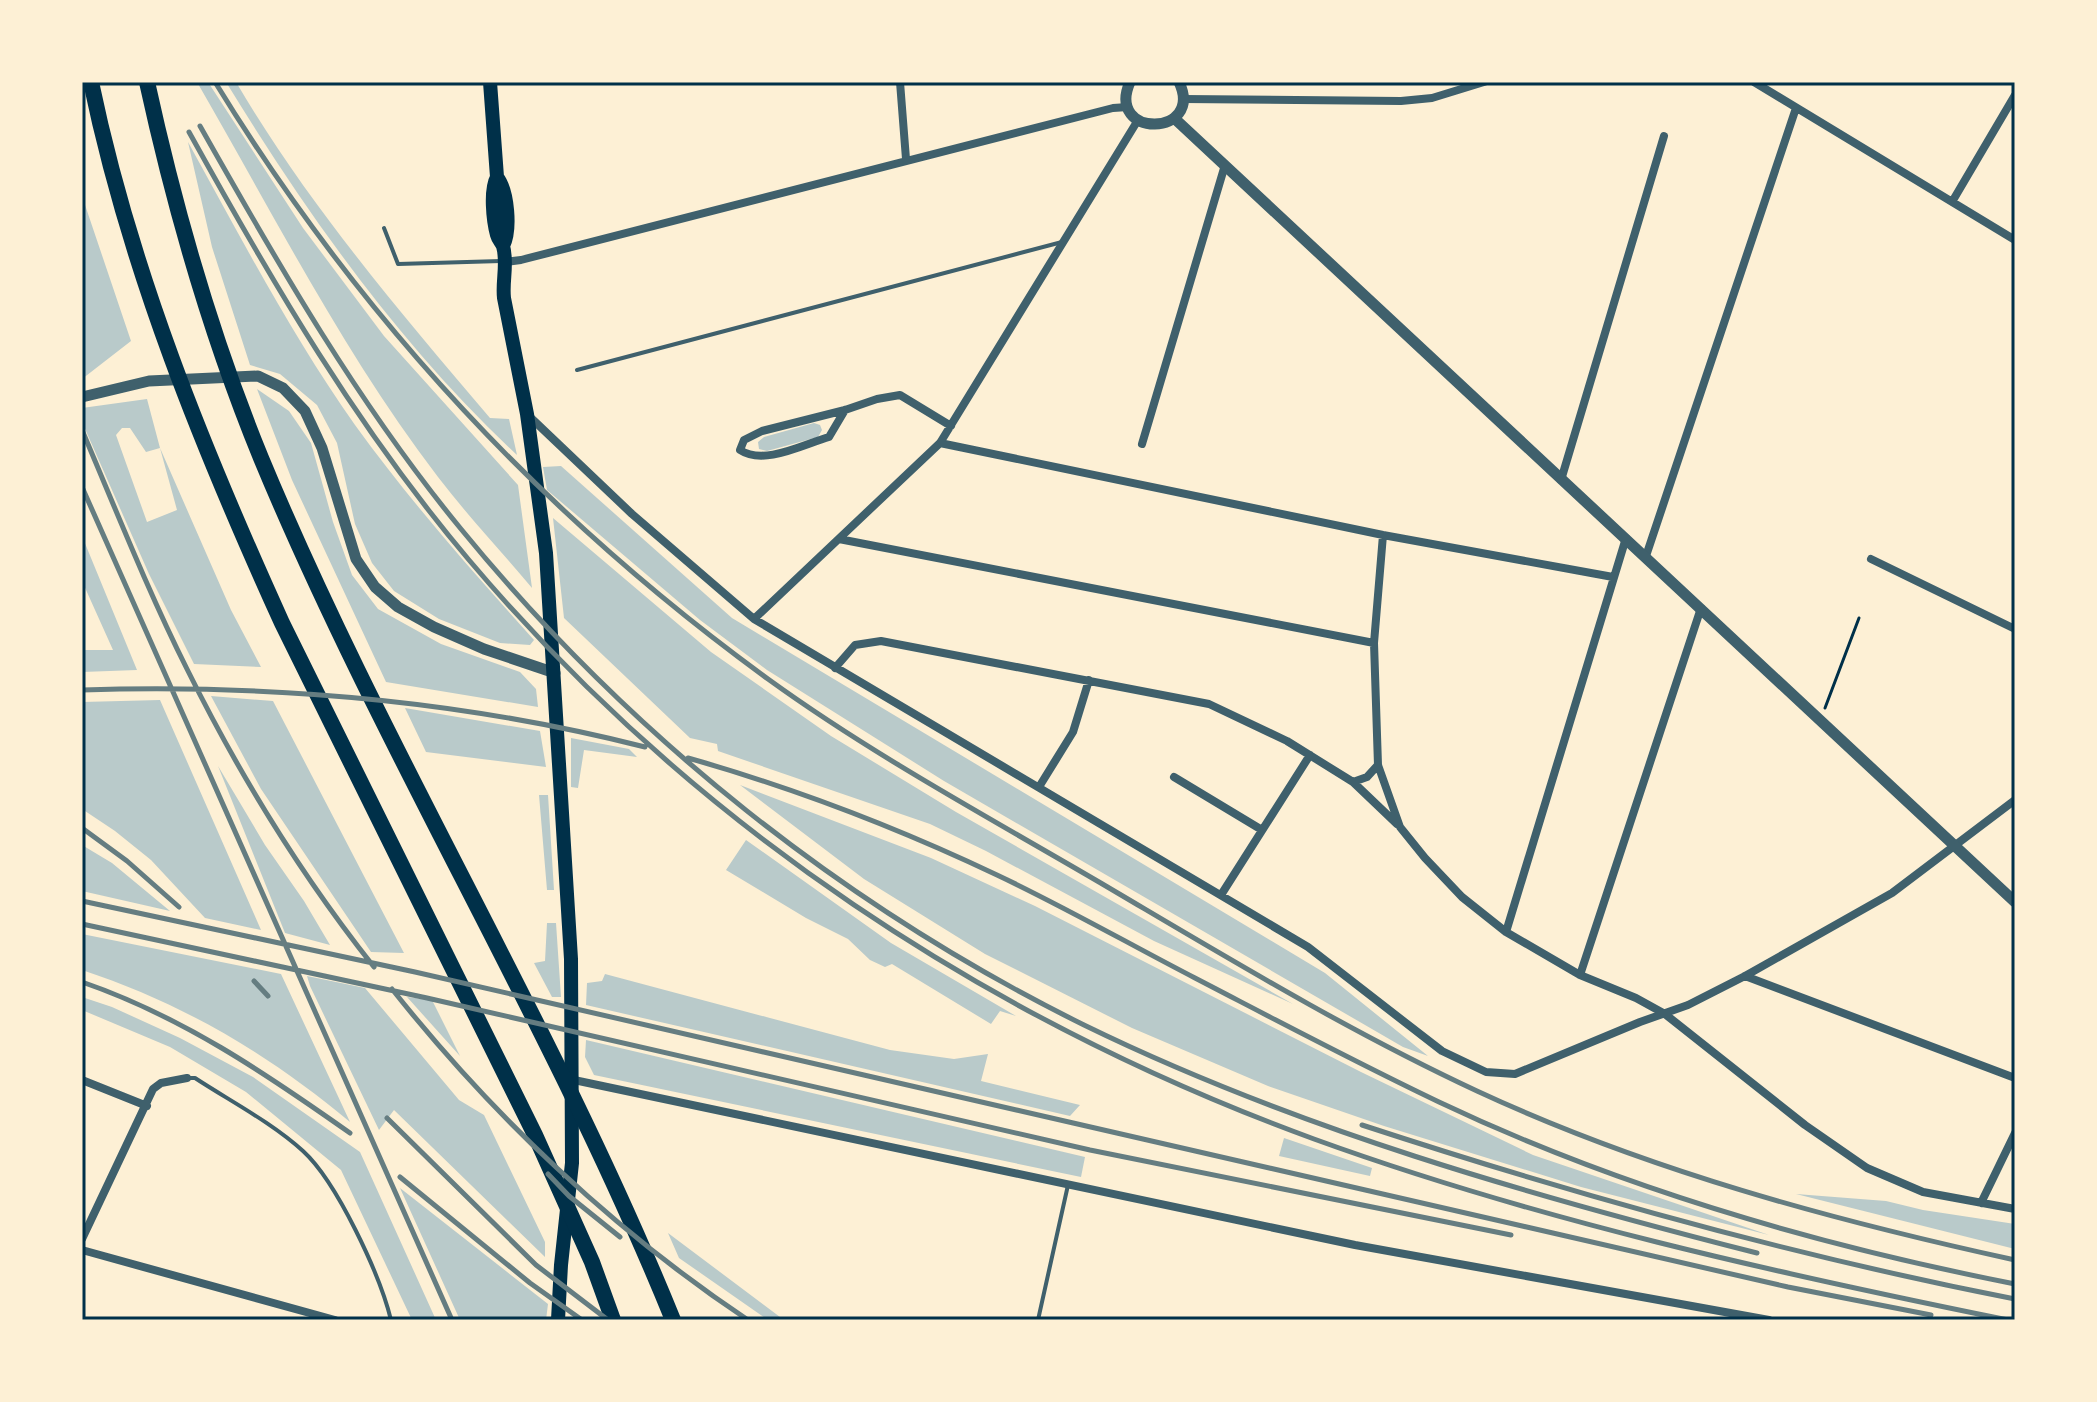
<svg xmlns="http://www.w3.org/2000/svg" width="2097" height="1402" font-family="'IBM Plex Sans',sans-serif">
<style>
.green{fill:#b9caca;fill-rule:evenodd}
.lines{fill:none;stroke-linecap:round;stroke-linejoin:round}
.path{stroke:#003049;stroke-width:3}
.service{stroke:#3f606c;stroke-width:4}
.minor{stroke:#3f606c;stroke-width:8}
.tertiary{stroke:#3f606c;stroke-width:11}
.primary{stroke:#003049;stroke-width:14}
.motorway{stroke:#003049;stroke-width:16}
.rail{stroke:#657d81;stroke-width:5}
.neatline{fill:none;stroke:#003049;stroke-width:3}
</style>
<rect width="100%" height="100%" fill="#fdf0d5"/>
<!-- green -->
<path class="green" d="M197,82h11l95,146 81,108 134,149 14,103c-31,-37 -65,-73 -94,-111 -94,-123 -164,-262 -241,-395z
M226,82h10c71,121 163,229 254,336l19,1 8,36c-115,-107 -209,-239 -291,-373z
M188,142c53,96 104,194 167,283 55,76 117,146 179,215l-4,5 -30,-2 -61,-24 -45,-28 -22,-28 -17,-39 -18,-81 -20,-38 -37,-31 -30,-9 -38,-118z
M82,196l49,145 -49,38z
M257,389l32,22 22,32 22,79 19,53 26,34 63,35 79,28 16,17 2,18 -152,-25 -94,-202z
M147,399l13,49 71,162 30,57 -67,-3 -45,-90 -67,-152v-14zM122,428h8l16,24 14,-4 17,62 -30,12 -31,-87z
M814,423l6,2 2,5 -4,7 -51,14 -8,-2 -1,-7 6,-5z
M561,466l171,152 593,355 103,83 -25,-9 -459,-266 -177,-111 -67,-50 -153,-130 -4,-23z
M553,518l158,134 120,84 125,76 337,192 -139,-63 -168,-90 -56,-27 -212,-73 -1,-7 -27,-6 -126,-120z
M82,536l55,134 -55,2v-22h31l-31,-69z
M211,696l62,5 131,252 -33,-1 -110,-163z
M160,700l101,230 -56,-12 -54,-58 -36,-29 -33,-22v-107z
M405,708l135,23 6,36 -120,-15z
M571,738l58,11 8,8 -53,-7 -6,38 -7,-1z
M218,766l47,79 39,56 26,44 -45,-12z
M740,785l191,73 104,48 326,166 172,83 236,80 -188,-48 -197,-61 -116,-40 -136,-58 -147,-74 -121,-75z
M539,795h9l6,95h-7z
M746,840l145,103 125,73 -16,-5 -9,13 -99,-60 -7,3 -15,-7 -22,-21 -42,-21 -80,-48z
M82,845l30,18 58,48 -88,-20z
M547,923h9l5,74h-9l-18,-34 11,-2z
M82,934l199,40 69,148c-83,-69 -166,-118 -268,-152z
M605,974l285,76 64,9 34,-5 -7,27 99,24 -10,11 -484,-111 1,-22 15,-2z
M307,976l58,12 94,112 25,15 61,127v15l-151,-147 -15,20 -69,-144z
M82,997l30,10 68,31 73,39 107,75 76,168h-24l-71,-150 -95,-78 -76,-45 -88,-37z
M407,997l25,3 28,56z
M586,1040l499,117 -4,20 -487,-102 -9,-18z
M1284,1138l88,30 -2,8 -91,-20z
M400,1188l148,116 -2,16h-86z
M1796,1194l90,7 37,9 92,14v25z
M668,1233l116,87h-16l-89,-62z"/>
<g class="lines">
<!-- path -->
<path class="path" d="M1825,708l34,-90"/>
<!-- service -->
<path class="service" d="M384,228l14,36 103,-3
M577,370l485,-128
M188,1078h7c35,23 76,44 108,73 34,31 77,124 88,169
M1038,1320l30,-135"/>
<!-- minor -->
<path class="minor" d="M900,82l6,77
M1754,82l261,158
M1183,99l218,2 31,-3 52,-16
M1952,202l63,-107
M505,262l16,-2 592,-152 15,-1
M845,410l-16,27c-25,7 -65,29 -89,13l4,-10 18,-9 83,-21 32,-11 23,-4 51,31
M530,417l102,97 122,105 554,328 134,104 44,21 29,2 125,-52 48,-17 57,-29 147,-83 123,-93
M940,443l443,92 230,42
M1142,444l83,-279
M1561,480l103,-344
M1383,535l-9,108 4,122 22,62 25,31 37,39 44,35 74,43 56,23 29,16 140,111 62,43 56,24 92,17
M839,539l535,104
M1646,556l150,-448
M1871,559l144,70
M754,619l186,-176 198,-323
M835,668l20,-23 26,-4 328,63 78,37 66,41 44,42
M1174,777l88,53
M1353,782l14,-5 11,-12
M1039,787l34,-55 16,-52
M1221,895l89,-140
M1506,932l120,-394
M1580,975l121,-367
M1745,976l270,102
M82,1080l65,26
M574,1080l781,165 414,75
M1981,1203l34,-70
M82,1239l71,-150 8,-6 26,-5
M82,1250l253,70"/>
<!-- tertiary -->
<path class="tertiary" d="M1130,82c-25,57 75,55 49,0
M1174,118l841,784
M82,397l67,-16 109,-5 25,12 22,23 17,37 34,111 19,28 23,20 36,20 50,22 71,24"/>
<!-- primary -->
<path class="primary" d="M490,82l7,95c-7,13 -4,43 0,58 1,4 4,7 6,11 5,17 -1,35 1,52l23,116 19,139 25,406 1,204 -11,102 -3,55
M497,177c11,14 14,53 6,69"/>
<!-- motorway -->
<path class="motorway" d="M91,82c39,188 112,367 191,541l253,512 57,127 21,58
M147,82c28,128 64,254 114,376 122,294 292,566 412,862"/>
<!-- rail -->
<path class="rail" d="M215,82c145,237 329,434 553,597 105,76 220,138 331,203 124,73 247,148 378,209 170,79 355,129 538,169
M200,126c79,140 159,279 261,403 169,207 384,378 623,496 213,104 445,170 673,228
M189,132c83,150 169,297 280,428 225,266 519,460 845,579 223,81 462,134 694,181
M82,430c34,80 66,161 105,239 52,105 114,206 187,298
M82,487l370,833
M82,690c190,-6 378,10 563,57
M688,758c106,30 210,70 309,117 68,32 132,69 198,103 81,42 162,85 244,124 183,87 378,143 576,182
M82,828l45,33 52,46
M82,901l333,71 1373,315 143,28
M82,924l345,74 663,152 421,85
M254,981l14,15
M82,982c99,34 183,91 268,151
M392,989c100,126 221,241 356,331
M387,1118l149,147 72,55
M1362,1125c214,70 432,131 653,174
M548,1174l21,22 51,41
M400,1177l130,106 52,37"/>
</g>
<!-- border -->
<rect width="2097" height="1402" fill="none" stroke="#fdf0d5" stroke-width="168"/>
<rect x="84" y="84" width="1929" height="1234" class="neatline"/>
</svg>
